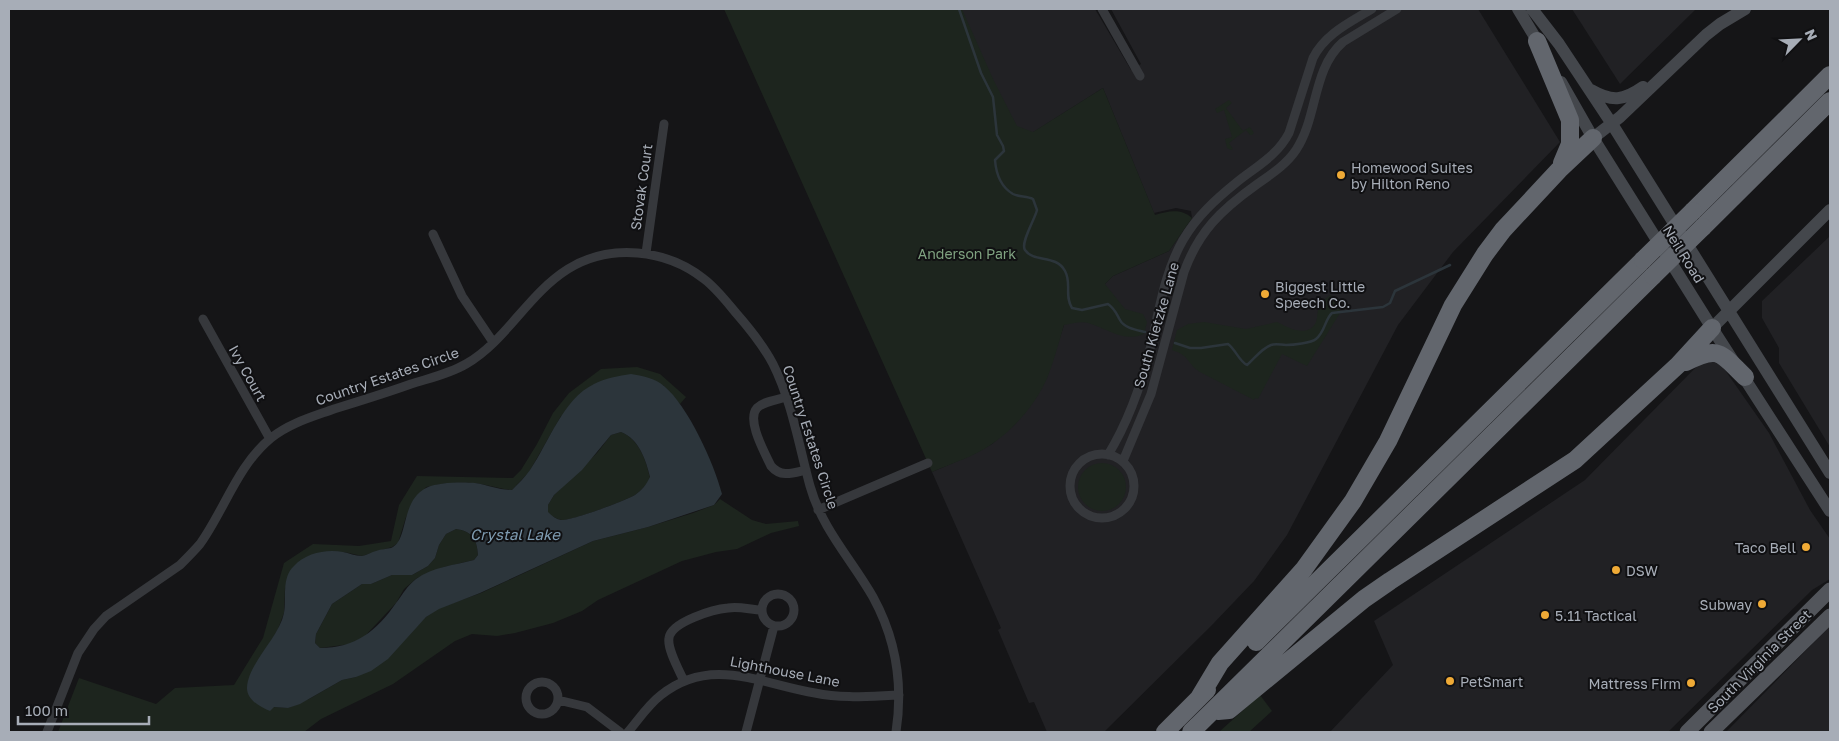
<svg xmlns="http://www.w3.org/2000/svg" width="1839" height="741" font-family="'Golos Text',sans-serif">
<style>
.built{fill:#212124}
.green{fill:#1d251e}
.water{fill:#2c353b;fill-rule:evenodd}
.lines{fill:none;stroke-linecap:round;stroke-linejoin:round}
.stream{stroke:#2c353b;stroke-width:2.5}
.minor{stroke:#36383c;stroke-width:9}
.secondary{stroke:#44474c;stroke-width:12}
.primary{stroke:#52555b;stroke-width:15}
.motorway{stroke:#62666d;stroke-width:18}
.motorway-bridge{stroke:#62666d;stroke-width:18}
.poi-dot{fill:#efaa36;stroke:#101012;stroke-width:2}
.labels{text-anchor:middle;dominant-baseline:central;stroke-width:4;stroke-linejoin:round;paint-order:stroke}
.poi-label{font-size:14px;fill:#a7adb7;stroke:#101012;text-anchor:start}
.street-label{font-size:14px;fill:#a7adb7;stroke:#101012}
.park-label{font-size:14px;fill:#7fa280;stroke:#101012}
.water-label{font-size:15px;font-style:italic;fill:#7f9cb2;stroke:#101012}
</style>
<rect width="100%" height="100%" fill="#151517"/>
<!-- built -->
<path class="built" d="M958,9h137l36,61 10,-6 -30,-55h367l82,133 -107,110 -55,73 -111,210 -33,46 -42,44 -108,107h-57l-13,-30 -5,1 -31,-73 3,-2 -69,-156 42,-18 18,-10 26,-23 29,-44 17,-52 49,-49 56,-25 23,-33 -1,-7 -15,-3 -22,5 -51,-125 -87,55z
M1572,9h124l-76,75z
M1830,236v211l-51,-84v-15l-17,-30v-17z
M1709,360l8,2 8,8 44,63 41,77 20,29v40l-18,11 -144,142h-338l63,-67 -19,-44 211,-141 116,-118z
M1830,626v106h-104z"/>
<!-- green -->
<path class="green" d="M724,9h238l32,72 23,45 16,6 70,-44 52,127c13,-4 26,-7 37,3l-23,33 -56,25 -8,8 20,25 18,5 4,8 -3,12c-20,9 -38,-6 -56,-11 -7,-2 -17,1 -24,2 -5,17 -10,35 -16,51 -11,27 -33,52 -56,68 -18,13 -40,19 -60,28z
M1229,100l3,3 -6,5 17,23 7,-4 4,6 -2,2h-2l-4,-5 -17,13 4,6 -2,1 -4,-2 -2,-9 7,-2 -8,-27 -7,3 -2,-4z
M1330,295l10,5v13l-33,53 -25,-12 -24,45 -3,-1 -1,2 -54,-28c-14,-9 -9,-16 -28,-22l5,-20 11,-6 16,-2 42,7 31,-7c10,5 29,16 38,2 3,-4 2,-14 4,-20z
M637,367l23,7 26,23 -6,7 -17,-19 -102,31 -32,56 -17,18c-13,-1 -26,-6 -39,-7 -15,-1 -32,0 -47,4l-20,30 -8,26 -6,4 -30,9 -18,-4 -59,36 -1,25 -6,16 -27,47 23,31 14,1 21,-9 33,-19 14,-3 58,-48 12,-12 13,-9 42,-15 112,-52 55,-14 45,-14 21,-8 6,-6 32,21 14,4 32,-3 1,5 -28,7 -34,16 -21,3 -34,9 -84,39 -16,11 -29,12 -38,10 -18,3 -25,-2 -17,7 -62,43 -72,35 -17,13h-246l21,-54 77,26 19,-16 59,-3 29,-47 21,-75 29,-19 46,2 32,-5 8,-36 18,-29 96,2 8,-8 16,-26 16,-31 16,-20 32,-24z
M621,432c18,7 25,28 29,46 -4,7 -8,12 -15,17 -10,6 -64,26 -73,25 -6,-1 -10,-4 -14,-7v-8l6,-10 43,-42 14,-18z
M1078 487a24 24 0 1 1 48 0a24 24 0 1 1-48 0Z
M456,529c16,2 21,10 22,26l-4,5 -30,7 -27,11 -13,11 -8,14 -32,34 -13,7 -31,4 -5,-5 1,-9 16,-30 30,-20h9l21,-9h20l16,-9 7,-8 4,-13 7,-11z
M1260,695l12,16 -23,21h-30z"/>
<!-- water -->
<path class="water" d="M631,374c11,2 24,4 33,12 24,20 50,77 58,108l-8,11 -66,22 -55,14 -113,52 -41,16 -13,8 -38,42 -17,12 -15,6 -14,3 -42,24 -12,4 -14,-1 -4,4c-10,-4 -23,-11 -23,-23 1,-25 32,-50 37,-75 3,-15 -3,-35 10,-47 12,-13 32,-17 49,-14 6,1 12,4 19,4 5,-1 10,-4 14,-5 5,-2 11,-2 15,-3 18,-7 9,-47 35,-60 11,-6 37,-6 49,-5 13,2 24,7 37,7 6,-6 13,-13 18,-20 19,-28 33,-71 64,-86 11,-6 25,-8 37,-10zM621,432c18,7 25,28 29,45 -4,8 -8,13 -15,18 -10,6 -64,26 -74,25 -5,-1 -9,-4 -13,-8v-7l6,-10 28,-25 29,-35zM456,529c16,2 21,10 22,26l-4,5c-19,5 -42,7 -58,19 -9,7 -13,15 -20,24 -19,28 -41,45 -76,45l-5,-5 1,-9 16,-30 30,-20h9l21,-9h20l16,-9 7,-8 4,-13 7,-11z"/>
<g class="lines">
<!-- stream -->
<path class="stream" d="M959,9l22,64 12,24 4,38 6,11 1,5 -9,9c1,13 6,27 18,34 6,3 14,2 20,5l4,11c-2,9 -17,33 -12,40 9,13 31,4 40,21 7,13 -1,24 7,37l10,2 26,-6c7,5 8,9 12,16 4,8 17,10 25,12
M1175,343l15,5h11l27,-4c8,6 11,17 19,21 8,-7 14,-16 24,-20 5,-2 10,0 15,0 7,0 25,-2 30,-6 9,-7 9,-20 16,-26l51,-6 7,-4 5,-12 55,-26"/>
<!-- minor -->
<path class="minor" d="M1102,9l38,67
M433,234l29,62 31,46
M646,253l18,-129
M203,319l67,120
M786,397c-9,3 -22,4 -29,11 -11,12 8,45 14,58 10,12 22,7 35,4
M1070 486a32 32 0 1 1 64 0a32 32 0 1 1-64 0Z
M1108,455c20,-33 33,-69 42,-106 9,-37 14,-76 33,-109 14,-24 33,-41 54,-58 20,-16 40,-26 52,-49l24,-75c12,-24 36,-35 59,-49
M1123,461l28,-67 33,-122c15,-41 37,-62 72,-87 14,-10 30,-20 40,-35 22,-33 16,-81 47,-108l54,-33
M818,510l110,-47
M762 610a16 16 0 1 1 32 0a16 16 0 1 1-32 0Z
M684,681c-5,-11 -17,-32 -15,-43 2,-16 45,-29 59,-30 12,-2 23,2 34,2
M526 698a16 16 0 1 1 32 0a16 16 0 1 1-32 0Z
M558,700l29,7 33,25
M47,732l31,-79 16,-24 12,-13 74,-51c7,-7 14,-14 20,-21 25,-35 37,-78 71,-106 19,-15 41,-21 63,-29 26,-8 52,-16 77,-25 19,-6 38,-10 55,-20 40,-23 62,-70 102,-95 42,-26 98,-20 136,10 12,9 22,22 32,34 14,16 27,32 37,51 19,38 26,82 37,122 12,43 42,74 63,111 23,42 30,89 23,135
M628,732c11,-13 20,-27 33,-37 50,-40 100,-11 154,-2 28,6 56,3 84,2
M746,732l28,-106"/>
<!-- secondary -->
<path class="secondary" d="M1518,9l23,38
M1532,9l27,35 53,80 218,349
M1561,82l32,56 119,190 118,183
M1591,90c21,12 32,11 52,-3
M1593,138l27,-21 86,-82 14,-11 25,-15
M1712,328l118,-118"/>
<!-- primary -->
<path class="primary" d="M1687,732l143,-142
M1711,732l119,-116"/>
<!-- motorway -->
<path class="motorway" d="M1537,41l33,79v24l-8,19
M1693,211l137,-136
M1703,227l127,-126
M1686,362c34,-17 34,-9 59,15
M1256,642l387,-382
M1199,698l21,-35 84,-94 49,-68 35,-60 65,-136 32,-51 18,-24 56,-60 34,-32
M1218,711l11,-1 135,-111 26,-18 185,-121 103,-95 34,-37
M1165,732l42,-42
M1191,732l462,-456"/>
<!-- motorway-bridge -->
<path class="motorway-bridge" d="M1643,260l50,-49
M1653,276l50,-49"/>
</g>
<!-- markers -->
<g class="poi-dot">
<circle cx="1341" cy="175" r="5"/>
<circle cx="1265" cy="294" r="5"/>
<circle cx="1806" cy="547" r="5"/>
<circle cx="1616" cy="570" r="5"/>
<circle cx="1762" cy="604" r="5"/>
<circle cx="1545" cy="615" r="5"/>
<circle cx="1450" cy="681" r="5"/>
<circle cx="1691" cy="683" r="5"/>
</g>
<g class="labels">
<!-- poi labels -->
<g class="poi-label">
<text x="1351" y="167">Homewood Suites<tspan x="1351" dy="16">by Hilton Reno</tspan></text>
<text x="1275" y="286">Biggest Little<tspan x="1275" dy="16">Speech Co.</tspan></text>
<text x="1796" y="547" text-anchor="end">Taco Bell</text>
<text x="1626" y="570">DSW</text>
<text x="1752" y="604" text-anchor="end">Subway</text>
<text x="1555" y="615">5.11 Tactical</text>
<text x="1460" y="681">PetSmart</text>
<text x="1681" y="683" text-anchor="end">Mattress Firm</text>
</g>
<!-- street labels -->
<g class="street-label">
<text transform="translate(641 187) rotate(-82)">Stovak Court</text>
<text transform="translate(1684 254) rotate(58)">Neil Road</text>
<text transform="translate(1156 325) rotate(-74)">South Kietzke Lane</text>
<text transform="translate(248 373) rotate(61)">Ivy Court</text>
<text transform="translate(387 376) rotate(-19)">Country Estates Circle</text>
<text transform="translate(811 437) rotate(72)">Country Estates Circle</text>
<text transform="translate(1759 661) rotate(-45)">South Virginia Street</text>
<text transform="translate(785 671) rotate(11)">Lighthouse Lane</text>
</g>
<!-- park labels -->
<g class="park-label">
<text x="967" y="253">Anderson Park</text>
</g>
<!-- water labels -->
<g class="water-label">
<text x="515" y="534">Crystal Lake</text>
</g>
</g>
<!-- border -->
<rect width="1839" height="741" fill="none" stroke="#a7adb7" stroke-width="20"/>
<!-- north arrow -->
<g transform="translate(1799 40) rotate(66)" stroke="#101012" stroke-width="4" paint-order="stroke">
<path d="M0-4L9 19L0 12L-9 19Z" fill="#a7adb7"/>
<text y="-8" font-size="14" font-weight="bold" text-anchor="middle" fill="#a7adb7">N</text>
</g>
<!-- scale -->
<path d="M18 716v8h131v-8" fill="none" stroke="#a7adb7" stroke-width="2.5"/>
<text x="25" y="716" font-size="15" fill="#a7adb7" stroke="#101012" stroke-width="4" paint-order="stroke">100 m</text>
</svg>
